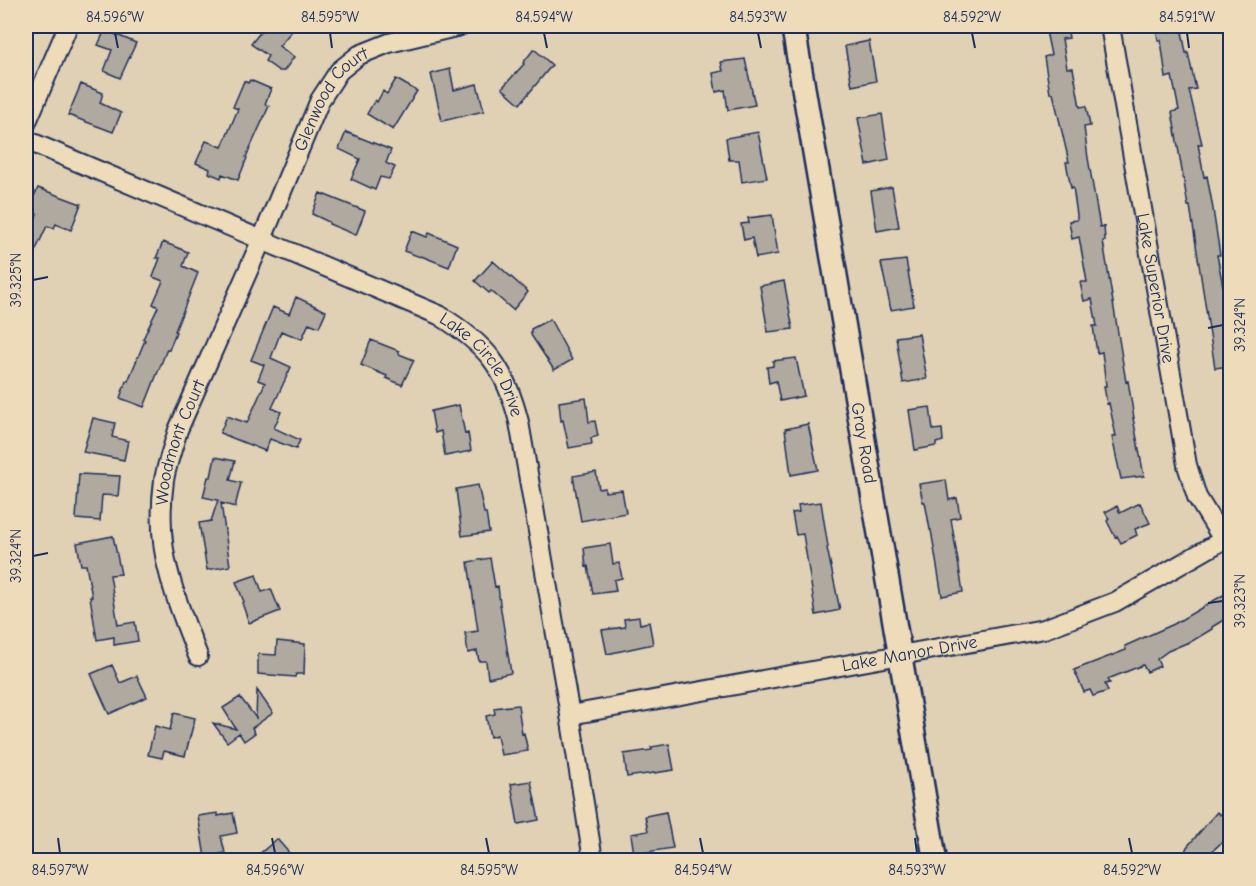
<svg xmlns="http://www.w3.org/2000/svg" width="1256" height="886" font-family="'Comic Neue',sans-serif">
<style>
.building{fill:#b0a99f;stroke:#1b2f5e;stroke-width:1.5}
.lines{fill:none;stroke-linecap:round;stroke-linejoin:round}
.minor-casing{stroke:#1b2f5e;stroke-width:22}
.tertiary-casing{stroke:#1b2f5e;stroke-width:27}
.minor{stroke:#eedbb9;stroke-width:18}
.tertiary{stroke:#eedbb9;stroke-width:22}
.ticks{fill:none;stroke:#1b2f5e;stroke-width:2}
.labels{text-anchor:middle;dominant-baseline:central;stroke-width:4.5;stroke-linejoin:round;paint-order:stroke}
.street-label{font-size:18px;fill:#1b2f5e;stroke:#eedbb9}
.neatline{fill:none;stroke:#1b2f5e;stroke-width:2}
.ticks-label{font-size:15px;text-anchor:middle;fill:#1b2f5e}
</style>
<rect width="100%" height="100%" fill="#e1d1b4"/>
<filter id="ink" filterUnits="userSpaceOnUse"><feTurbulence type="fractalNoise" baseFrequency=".0167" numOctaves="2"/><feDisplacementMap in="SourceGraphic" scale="12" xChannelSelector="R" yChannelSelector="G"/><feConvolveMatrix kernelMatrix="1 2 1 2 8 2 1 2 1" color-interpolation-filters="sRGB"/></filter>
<g filter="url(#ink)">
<!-- building -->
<path class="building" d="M265,26h31l-17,20 15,11 -10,14h-5l-14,-10 3,-5 -17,-12z
M1045,26h22l2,12 -7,1 5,29h6l7,39 6,-1 4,20 -6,1 4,31 12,69 4,-1 1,15h-2l23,141 2,-1 6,37h-1l11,58 -23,3 -9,-42 4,-1 -7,-33 -2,1 -3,-18h2l-4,-34 -5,1 -4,-27h4l-5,-27 -8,2 -4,-19h7l-8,-45 -7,2 -3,-18 8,-1v-5l-4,-28 -2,1 -5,-26h3l-16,-69h-3l-6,-36 7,-2z
M1156,26h25l5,27h2l8,36 -7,1 13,54h-4l6,33 3,-1 5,27 8,52h-3l6,31 4,-1 3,26v1l-2,1 2,16v37l-15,2 -25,-162h-2l-16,-94 7,-2 -7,-34 -6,2 -5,-38h-3z
M105,30l31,13 -16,35 -16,-7 8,-21 -14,-5z
M869,41l7,40 -24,5 -7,-40z
M534,49l18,16 -32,39 -18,-16 22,-24 -1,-1z
M745,59l10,46 -27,5 -3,-20 -9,2 -3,-19 10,-2 -2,-9z
M450,69l4,21 23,-6 7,27 -42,10 -11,-47z
M396,79l21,12 -24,39 -26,-16 8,-14 2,2 6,-11 4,3z
M250,80l21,9 -6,15 4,2 -23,51 1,1 -9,22 -16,-6 -1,4 -12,-5 1,-4 -14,-6 10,-22 16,6 16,-38 -5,-2 11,-26 4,2z
M81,84l22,9 -3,10 21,10 -8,19 -45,-17z
M882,114l7,46 -22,5 -9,-47z
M346,132l45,18 -5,13 9,4 -6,12 -9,-2 -5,13 -24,-11 9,-20 -21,-10z
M758,132l9,46 -25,4 -3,-22h-10l-3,-22z
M892,187l7,40 -22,4 -6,-40z
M38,188l43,16 -10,26 -15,-6 -2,4 -7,-2 -21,45v-29l11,-28 -9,-5z
M320,193l45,18 -9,24 -27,-11v-2l-17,-8z
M772,215l6,39 -22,4 -4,-20 -8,2 -3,-16 8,-1 -1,-5z
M412,231l15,6 2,-4 28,12 -8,22 -28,-11 -1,1 -16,-6z
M163,242l25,10 -5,14 15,7 -23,58 1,1 -7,18 -2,-1 -23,58 -24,-9 6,-17h2l17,-41 -2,-1 15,-32 -5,-3 10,-23 -10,-4 7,-19h-4z
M906,260l8,46 -23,4 -10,-47z
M493,261l35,31 -15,18 -22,-19 -2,2 -14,-12z
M784,281l9,48 -25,3 -8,-46z
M296,297l30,14 -7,16 -10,-4 -7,16 -21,-8 -10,27 20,9 -19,41 9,4 -7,16 26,12 -4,9 -26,-10 -5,12 -45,-18 7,-17 20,7 18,-40 -7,-3 6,-15 -13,-5 22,-53 16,7z
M550,319l22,41 -18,10 -23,-35v-6z
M919,334l8,45 -24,4 -7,-46z
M371,340l28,11v3l15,6 -12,25 -16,-7 1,-2 -26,-11z
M796,358l8,38 -24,5 -4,-20 -7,2 -2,-16 6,-1v-5z
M586,398l3,24 6,-1 3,15 -7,2 1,6 -23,4 -6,-28 -2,1 -2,-19z
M459,405l6,29 3,-1 3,18 -26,5 -4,-25 -6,2 -4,-22z
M930,407l3,23 9,-1 1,12 -7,2v3l-21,4 -6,-40z
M93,418l22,5 -3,14 16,4 -4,19 -41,-8z
M808,424l10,46 -27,5 -6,-46z
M215,457l20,4 -5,19 11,3 -6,24 -14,-4 9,63 -23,4 -8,-47 12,-2 7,-21 -15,-3 5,-20h3z
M596,472l3,17 6,-1v4l17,-2 4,23 -45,8 -8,-45z
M79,474l41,2 -2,20 -16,-1 -2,26 -24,-2z
M946,480l3,20 8,-2 3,19 -9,2 12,73 -21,4 -11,-66h-1l-5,-28h-2l-4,-18z
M478,485l6,28h2l3,19 -27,4 -6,-47z
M821,502l7,45 -1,1 13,62 -24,5 -13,-81 -7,1 -4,-22 7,-1 -1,-7z
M1140,503l10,20 -15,6 2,6 -16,8 -4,-7 -2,1 -8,-16 2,-2 -4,-7 12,-6 3,7z
M113,536l8,38 -11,1 8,50 17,-3 3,19 -24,4v-8l-17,3 -7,-43h2l-6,-32h-5l-4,-22z
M610,544l3,20 6,-1 3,15 -8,2 2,11 -23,3 -5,-28 -2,1 -2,-19z
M490,558l5,29 3,-1 2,18 11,69 -23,5 -2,-17h-7l-2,-10 -9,2 -3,-20 13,-2 -10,-69z
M256,575l6,17 9,-3 9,22 -31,12 -7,-20 2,-1 -8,-20z
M1230,591v25l-18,11v2l-23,14v-1l-21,9 -11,8 3,7 -13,6 -4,-7 -35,14 2,4 -5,1 3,7 -15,5 -3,-6 -6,2 -10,-22 52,-20 -1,-4 49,-22z
M639,617l1,7 9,-2 4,22 -46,10 -5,-24 23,-3 -1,-8z
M277,641l28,3 -1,30h-8l-1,3 -37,-3v-20l18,1z
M112,665l8,18 17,-7 10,21 -38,17 -18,-40z
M257,690l16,23 -21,15 3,5 -11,8 -5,-8 -12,9 -14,-19 23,6 -13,-21 17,-11 16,21z
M518,705l4,29 2,-1 4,18 -27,4 -4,-20 -7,2 -4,-21 9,-2 -1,-6z
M174,713l21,5 -10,38 -21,-5 -2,7 -14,-3 7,-29 15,4z
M669,744l5,26 -47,7 -3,-23 28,-4 -1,-3z
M531,781l8,39 -21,4 -7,-40z
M1230,804v31l-6,8 -2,-1 -17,16 -1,3h-23l6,-14 30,-35 3,3z
M666,812l7,36 -39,6 -3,-20 17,-3 -3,-15z
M218,813v3l15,-3 4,20 -16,3 4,17 -20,4 -7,-41z
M277,839l19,22h-45z"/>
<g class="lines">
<!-- minor casing -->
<g class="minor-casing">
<g id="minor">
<path id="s1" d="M1110,26l77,439 10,32 27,44"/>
<path d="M26,124l42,-98"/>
<path id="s2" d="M26,140l413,175c48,30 66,52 80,107l51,293 23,145"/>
<path id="s3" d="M198,656c-10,-26 -21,-52 -28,-79 -9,-30 -10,-66 -6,-97 3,-17 9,-33 14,-50l84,-191 58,-139 19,-29 20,-16 30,-12 71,-17"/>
<path id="s4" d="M570,715l474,-86 71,-27 115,-66"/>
</g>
</g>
<!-- tertiary casing -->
<g class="tertiary-casing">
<g id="tertiary">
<path id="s5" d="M793,26l142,834"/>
</g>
</g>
<!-- minor -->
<use href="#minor" class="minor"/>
<!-- tertiary -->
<use href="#tertiary" class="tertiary"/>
</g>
</g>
<!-- ticks -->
<path class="ticks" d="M115,33l3,15M330,33l2,15M544,33l3,15M758,33l3,15M972,33l3,15M1187,33l2,15M33,280l15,-3M1208,328l15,-3M33,556l15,-3M1208,603l15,-2M58,838l2,15M272,838l3,15M486,838l3,15M700,838l3,15M915,838l2,15M1129,838l3,15"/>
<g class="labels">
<!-- street labels -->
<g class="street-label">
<text stroke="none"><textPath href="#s3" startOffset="600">Glenwood Court</textPath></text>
<text stroke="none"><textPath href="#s1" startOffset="266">Lake Superior Drive</textPath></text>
<text stroke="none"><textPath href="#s2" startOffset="516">Lake Circle Drive</textPath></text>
<text stroke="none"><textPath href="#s5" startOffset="423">Gray Road</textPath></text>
<text stroke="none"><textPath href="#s3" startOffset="222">Woodmont Court</textPath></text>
<text stroke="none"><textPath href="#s4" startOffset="345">Lake Manor Drive</textPath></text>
</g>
</g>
<!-- margin -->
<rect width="1256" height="886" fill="none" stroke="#eedbb9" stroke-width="66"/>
<rect x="33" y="33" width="1190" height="820" class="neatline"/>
<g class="ticks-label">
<text x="115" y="22">84.596°W</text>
<text x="330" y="22">84.595°W</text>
<text x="544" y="22">84.594°W</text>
<text x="758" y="22">84.593°W</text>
<text x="972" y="22">84.592°W</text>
<text x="1187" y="22">84.591°W</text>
<text transform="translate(16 280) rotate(-90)" y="5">39.325°N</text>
<text transform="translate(1240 325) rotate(-90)" y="5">39.324°N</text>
<text transform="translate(16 556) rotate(-90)" y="5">39.324°N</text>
<text transform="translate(1240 601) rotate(-90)" y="5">39.323°N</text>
<text x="60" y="875">84.597°W</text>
<text x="275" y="875">84.596°W</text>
<text x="489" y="875">84.595°W</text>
<text x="703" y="875">84.594°W</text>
<text x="917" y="875">84.593°W</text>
<text x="1132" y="875">84.592°W</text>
</g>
</svg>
